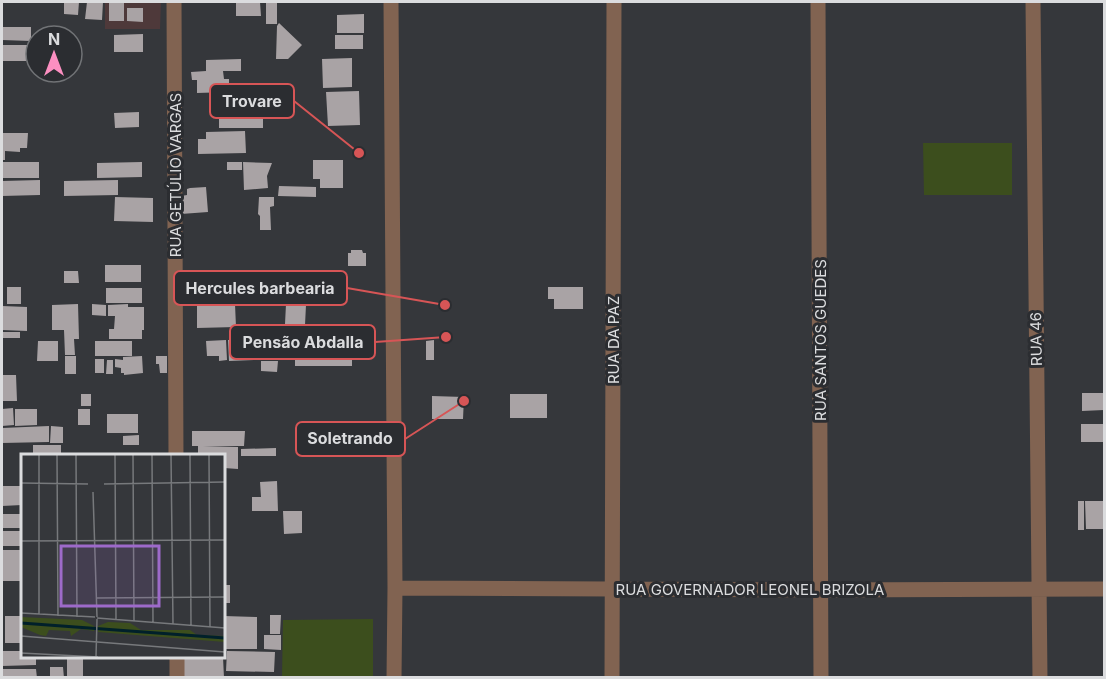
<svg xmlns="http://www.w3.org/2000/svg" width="1106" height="679" font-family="Inter,sans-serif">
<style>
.education{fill:#4e393a}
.green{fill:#3c4e1d}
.building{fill:#a9a3a5}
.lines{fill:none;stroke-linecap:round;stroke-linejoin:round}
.minor{stroke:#816351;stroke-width:15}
.labels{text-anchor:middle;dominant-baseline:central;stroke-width:6;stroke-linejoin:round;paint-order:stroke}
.street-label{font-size:15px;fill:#dbdcde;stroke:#2b2d31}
.inset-river{fill:none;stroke:#00202a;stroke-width:3}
.inset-road{fill:none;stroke:#77797c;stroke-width:1.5}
.view{fill:#9d6aca;fill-opacity:0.15;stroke:#9d6aca;stroke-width:3}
.inset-edge{fill:none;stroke:#dbdcde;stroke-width:3}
.leader{fill:none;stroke:#d75556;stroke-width:2}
.callout-dot{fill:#d75556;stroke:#2b2d31;stroke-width:2}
.callout{fill:#2b2d31;stroke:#d75556;stroke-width:2}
.callout-label{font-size:16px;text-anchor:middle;font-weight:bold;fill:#dbdcde}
</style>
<rect width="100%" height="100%" fill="#35373b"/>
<!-- education -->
<path class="education" d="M105,2h56l-1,27h-55z"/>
<!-- green -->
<path class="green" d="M923,143h89v52h-88z
M373,619v58h-91l1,-57z"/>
<!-- building -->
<path class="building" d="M64,2h15l-1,13 -14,-1z
M87,2h16l-1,18 -17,-1z
M109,2h15v19h-15z
M236,2h24l1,14h-25z
M266,2h11v22h-11z
M127,8h16v14l-16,-1z
M364,14v19h-27v-18z
M279,23l23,22 -14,14h-12l1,-33z
M2,27h29v14l-29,-1z
M143,34v18h-29v-17z
M335,35h28v14h-28z
M2,45h26v16h-26z
M352,58v29l-29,1 -1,-29z
M241,59v12h-18l1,8h5v13l-32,1v-13h-5l-1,-8 15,-1v-11z
M359,91l1,34 -32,1 -2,-34z
M231,93h32v35h-44v-24z
M139,112v15l-24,1 -1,-15z
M245,131l1,22 -48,1v-15h8v-7z
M2,133h26l-1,15h-7v4l-15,-1v9h-3z
M313,160h30v28h-23v-9h-7z
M2,162h37v16h-37z
M142,162v15l-45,1v-15z
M227,162h15v8h-15z
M243,162l29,1 -5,13 1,12 -24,2z
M40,180v15l-38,1v-15z
M118,180v15l-54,1v-15z
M279,186l37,1v10l-38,-1z
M206,187l2,25 -27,2v-18l6,-1v-6l3,-1z
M115,197l38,1v24l-39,-1z
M259,197h15v9l-4,1 1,23h-11v-14l-2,-2z
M351,250h11l1,3h3v13h-18v-13h3z
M105,265h36v17h-36z
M64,271h14l1,12h-15z
M7,287h14v17h-14z
M548,287h35v22h-29v-10h-6z
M106,288h36v15h-36z
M78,304l1,35h-5l1,16h-10l-1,-25h-12v-25z
M92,304l14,1v11l-14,-1z
M128,304v3h16v23h-2v9h-33v-10h5l1,-13h-7v-11z
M235,304l1,23 -39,1v-23z
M286,304l20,1 -1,20 -20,-1z
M2,306l25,1v24l-25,-1z
M2,332h18v6h-18z
M253,339l1,21 -25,1 -1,-21z
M226,340l1,20 -8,1v-5h-12l-1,-15z
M434,340v20h-8v-19z
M38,341h20v20h-21z
M95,341h37v15h-37z
M295,344h57v22h-57z
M65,356h11v18h-11z
M142,356l1,17 -19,2v-2h-3v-5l-6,-1v-8l8,1v-3z
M156,356h11v17h-7l-1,-9h-3z
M95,359h9v14h-9z
M107,360h6v14h-7z
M261,361h17l-1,11 -16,-1z
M2,375h14l1,26h-15z
M1082,393h22v17l-22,1z
M81,394h10v12h-10z
M510,394h37v24h-37z
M432,396l32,1 -1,22h-31z
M13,408l1,17 -12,1v-17z
M15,409h22v16l-22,1z
M78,409h12v16h-12z
M107,414h31v19h-31z
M1081,424h23v18h-23z
M49,426v16l-47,1v-15z
M51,426l12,1v16h-13z
M192,431h53l-1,15h-41l35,1v22l-14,-1v-12h-26v-10h-6z
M139,435v10h-16v-9z
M33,445h28v11h-28z
M276,448v8h-35v-7z
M277,481l1,30h-26v-14h9l-1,-15z
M2,486h20v19l-20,1z
M1078,501h6v29h-6z
M1085,501h19v28h-18z
M283,511h19v22l-18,1z
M2,514h20v14h-20z
M2,531h20v15h-20z
M2,550h20v31h-20z
M224,585h6v18h-6z
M270,615h11l-1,19h-10z
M5,616h17v27h-17z
M224,616l33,1v32h-33z
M264,635h17v15l-17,-1z
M2,651h20v6h14v8l-34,1z
M227,651l48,1 -1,20 -48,-1z
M67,657h16v21h-16z
M184,657h39l1,21h-40z
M50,667h13l1,11h-14z
M2,669h34l1,9h-35z"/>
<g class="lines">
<!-- minor -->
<path class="minor" d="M174,2l2,454
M391,2l4,586 -1,90
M818,2l3,676
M1033,2l7,676
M395,588l426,2 283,-1
M177,656v22
M612,678l2,-676"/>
</g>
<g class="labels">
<!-- street labels -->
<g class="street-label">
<text transform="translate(175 175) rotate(-90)">RUA GETÚLIO VARGAS</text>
<text transform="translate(1036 339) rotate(-91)">RUA 46</text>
<text transform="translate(613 340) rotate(-90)">RUA DA PAZ</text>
<text transform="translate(820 340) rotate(-90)">RUA SANTOS GUEDES</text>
<text x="750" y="589">RUA GOVERNADOR LEONEL BRIZOLA</text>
</g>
</g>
<!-- overview -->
<g transform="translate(21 454)">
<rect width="204" height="204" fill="#35373b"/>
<path d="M0,163l61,3 12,6v5l-13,-2 -10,7 -1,-5 -21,-1 -3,6 -6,-1 -19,-8zM87,168l22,1 11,7h49l7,5 28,1v6l-127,-10v-6z" fill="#3c4e1d"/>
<path class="inset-river" d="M0,169l204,15"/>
<path class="inset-road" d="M18,1v159M36,1l1,161M55,1l1,162M94,1l1,164M112,1l1,166M131,1l1,167M150,1l2,169M169,1l1,171M188,1l1,172M0,29l67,1M83,30l121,-2M72,38l4,125M0,87l204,-1M75,144l129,-1M0,159l74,4M76,164l128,10M0,182l204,16M0,199l77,4M75,203l1,-38"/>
<path class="view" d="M40,92h98v60h-98z"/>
<rect width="204" height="204" class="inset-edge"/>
</g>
<!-- callouts -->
<path class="leader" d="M359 153L294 101M445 305L347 288M446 337L375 342M464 401L405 439"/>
<g class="callout-dot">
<circle cx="359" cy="153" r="6"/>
<circle cx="445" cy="305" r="6"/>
<circle cx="446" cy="337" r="6"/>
<circle cx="464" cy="401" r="6"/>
</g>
<g class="callout">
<rect x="210" y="84" width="84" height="34" rx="6"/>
<rect x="174" y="271" width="173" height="34" rx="6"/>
<rect x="230" y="325" width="145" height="34" rx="6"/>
<rect x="296" y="422" width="109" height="34" rx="6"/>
</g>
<g class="callout-label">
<text x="252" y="107">Trovare</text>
<text x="260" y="294">Hercules barbearia</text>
<text x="303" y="348">Pensão Abdalla</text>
<text x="350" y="444">Soletrando</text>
</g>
<!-- border -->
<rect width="1106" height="679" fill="none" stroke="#dbdcde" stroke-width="6"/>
<!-- north arrow -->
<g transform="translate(54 54)"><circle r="28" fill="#2b2d31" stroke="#717376" stroke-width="1.5"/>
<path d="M0-4.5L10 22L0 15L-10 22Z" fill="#fc8fc1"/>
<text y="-9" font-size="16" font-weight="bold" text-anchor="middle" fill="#dbdcde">N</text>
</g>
</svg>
